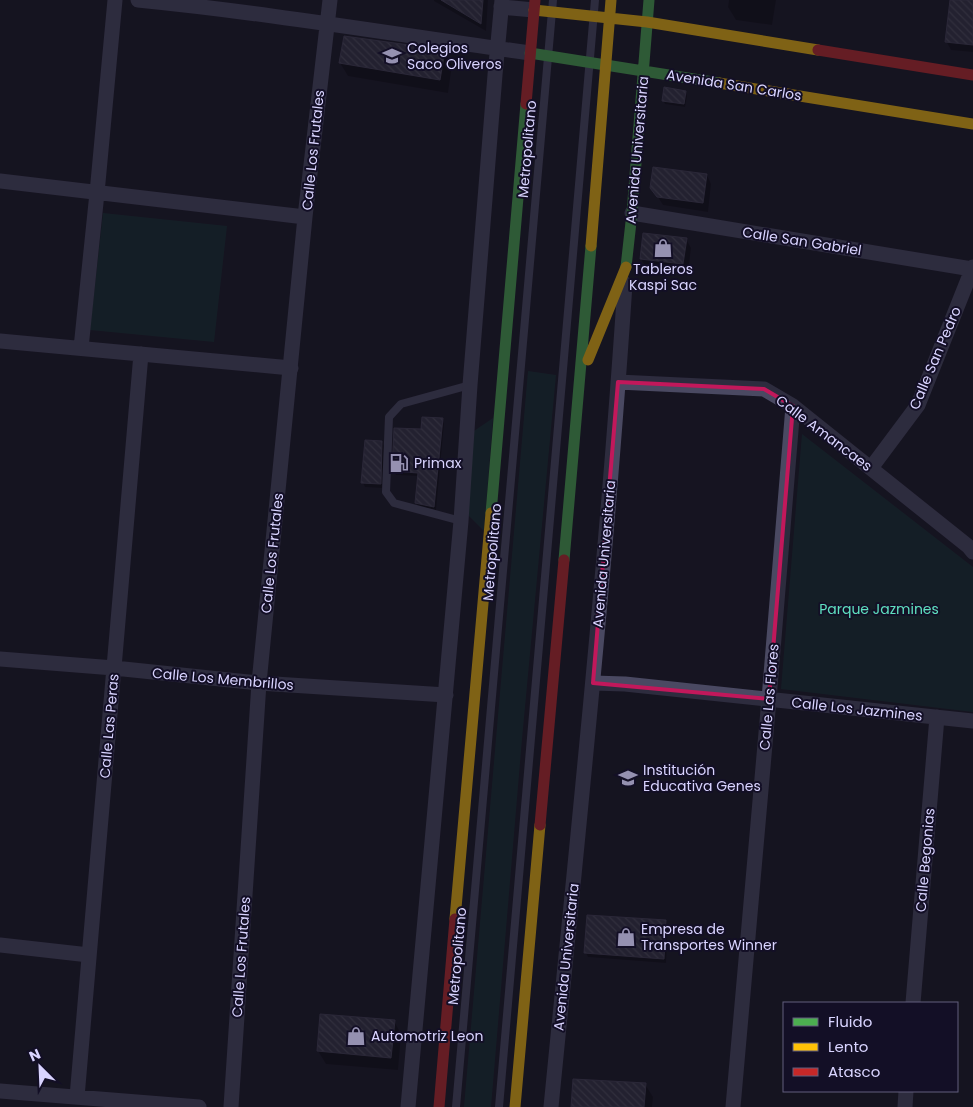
<svg xmlns="http://www.w3.org/2000/svg" width="973" height="1107" font-family="Poppins,sans-serif">
<style>
.green{fill:#132c2d}
.shadow{fill:#0007}
.building{fill:url(#building-back-hatch);stroke:#433f54}
.lines{fill:none;stroke-linecap:round;stroke-linejoin:round}
.lane{stroke:#4a4962;stroke-width:8}
.street{stroke:#4a4962;stroke-width:15}
.fast{stroke:#4caf50;stroke-width:11}
.slow{stroke:#ffc107;stroke-width:11}
.jam{stroke:#c62828;stroke-width:11}
.marked{fill:none;stroke:#c2185b;stroke-width:4;stroke-linejoin:round}
.labels{text-anchor:middle;dominant-baseline:central;stroke-width:4;stroke-linejoin:round;paint-order:stroke}
.poi-label{font-size:14px;fill:#d9d4ff;stroke:#130f26;text-anchor:start}
.street-label{font-size:14px;fill:#d9d4ff;stroke:#130f26}
.park-label{font-size:14px;fill:#5fe0c0;stroke:#130f26}
</style>
<defs>
<pattern id="building-back-hatch" width="6" height="6" patternUnits="userSpaceOnUse" patternTransform="scale(1.25)"><rect width="6" height="6" fill="#343243"/><path d="M-1 5l2 2M0 0l6 6M5-1l2 2" fill="none" stroke="#514f5f"/></pattern>
</defs>
<rect width="100%" height="100%" fill="#161421"/>
<!-- green -->
<path class="green" d="M103,213l124,13 -13,116 -124,-12z
M528,371l28,4 -34,364 -31,368h-27z
M493,418l-9,113 -19,-19 6,-79z
M802,434l171,133v145l-192,-23z"/>
<!-- shadow -->
<path class="shadow" d="M434,0h54l-2,31 -52,-30z
M729,0h47l-4,25 -36,-5 -8,-13z
M951,0l22,1v51l-22,-2 -5,-9z
M445,52l7,13 -4,28 -100,-17 -8,-13z
M685,92l2,4 -2,11 -20,-3 -2,-4z
M707,175l4,9 -3,28 -45,-7 -11,-17z
M686,239l5,9 -3,24 -42,-5 -5,-8z
M442,420l2,4 -8,86 -18,-4 -2,-4 3,-26 -23,-1 -2,-4 1,-42 27,2z
M382,442l2,4 -2,42 -17,-1 -2,-4z
M666,922l2,3 -2,38 -78,-6 -2,-4z
M394,1021l7,13 -3,36 -72,-6 -8,-13z
M645,1084l8,13 -1,10h-80z"/>
<!-- building -->
<path class="building" d="M441,0h42l-2,24z
M950,0h23v45l-28,-3z
M344,36l101,14 -5,30 -101,-17z
M664,87l22,4 -2,13 -22,-3z
M653,167l54,7 -4,29 -46,-6 -7,-9z
M643,233l44,5 -4,26 -43,-5z
M422,417l21,1 -9,89 -19,-4 3,-30 -26,-2 2,-43 27,1z
M365,440l17,1 -1,43 -20,-1z
M587,915l79,5 -2,39 -80,-6z
M320,1014l75,6 -4,38 -74,-7z
M573,1079l73,4 -2,24h-73z"/>
<g class="lines">
<!-- lane -->
<path class="lane" d="M461,521l-67,-18 -8,-11 3,-75 12,-13 69,-19
M456,1107l97,-1107
M499,1107l96,-1107"/>
<!-- street -->
<path class="street" d="M138,0c131,13 261,35 392,53
M501,7l33,3
M0,181l305,36
M632,213l340,56
M0,341l291,27
M81,348l16,-155 18,-193
M618,382l146,7 29,17 176,141 4,5
M871,468l47,-63 55,-138
M0,659l114,9 145,15 187,12
M593,683l32,1 348,37
M0,945l89,10
M913,1003l24,-286
M0,1091l199,16
M77,1097l64,-743
M231,1107l28,-424 46,-466 25,-217
M408,1107l53,-586 9,-136 25,-310 7,-75
M551,1107c27,-274 56,-548 74,-823
M733,1107l36,-408 24,-293
M905,1107l1,-16"/>
<!-- fast -->
<path class="fast" d="M530,53l189,30
M626,267l6,-54 17,-213
M491,513l35,-409
M564,560l27,-314"/>
<!-- slow -->
<path class="slow" d="M534,10l113,12 171,28
M719,83l254,41
M591,246l20,-246
M588,360l38,-93
M455,919l36,-406
M515,1107l25,-282"/>
<!-- jam -->
<path class="jam" d="M818,50l155,25
M526,104l9,-104
M540,825l24,-265
M439,1107l16,-188"/>
</g>
<!-- marked area -->
<path d="M0 0H973V1107H0ZM618,382l146,7 29,17 -24,293 -176,-16z" fill="#161421" fill-opacity=".55" fill-rule="evenodd"/>
<path class="marked" d="M618,382l146,7 29,17 -24,293 -176,-16z"/>
<!-- icons -->
<defs>
<g id="school-bare" transform="scale(1.5)"><path d="M0-5L7-2L0 1L-7-2ZM-4 1L0 2.5L4 1V4Q0 6-4 4Z" fill="#9591b1" stroke="#130f26" stroke-width="2.5" paint-order="stroke"/></g>
<g id="shop-bare" transform="scale(1.5)"><path d="M-5-2.5h2.3a2.7 3.5 0 0 1 5.4 0H5L5.5 6h-11ZM-1.5-2.5h3a1.5 2.3 0 0 0-3 0Z" fill="#9591b1" stroke="#130f26" stroke-width="2.5" paint-order="stroke"/></g>
<g id="fuel-bare" transform="scale(1.5)"><path d="M-5.5-6h7V0h2V4h1.3V-2.5L3-4.5l.8-.8L6-3V5H2.5V1h-1V6h-7ZM-4.2-4.7v3.2H.2V-4.7Z" fill="#9591b1" stroke="#130f26" stroke-width="2.5" paint-order="stroke"/></g>
</defs>
<g fill-rule="evenodd">
<use href="#school-bare" x="392" y="56"/>
<use href="#shop-bare" x="663" y="248"/>
<use href="#fuel-bare" x="399" y="463"/>
<use href="#school-bare" x="628" y="778"/>
<use href="#shop-bare" x="626" y="937"/>
<use href="#shop-bare" x="356" y="1036"/>
</g>
<g class="labels">
<!-- poi labels -->
<g class="poi-label">
<text x="407" y="48">Colegios<tspan x="407" dy="16">Saco Oliveros</tspan></text>
<text x="663" y="269" text-anchor="middle">Tableros<tspan x="663" dy="16">Kaspi Sac</tspan></text>
<text x="414" y="463">Primax</text>
<text x="643" y="770">Institución<tspan x="643" dy="16">Educativa Genes</tspan></text>
<text x="641" y="929">Empresa de<tspan x="641" dy="16">Transportes Winner</tspan></text>
<text x="371" y="1036">Automotriz Leon</text>
</g>
<!-- street labels -->
<g class="street-label">
<text transform="translate(734 85) rotate(9)">Avenida San Carlos</text>
<text transform="translate(527 149) rotate(-85)">Metropolitano</text>
<text transform="translate(313 150) rotate(-84)">Calle Los Frutales</text>
<text transform="translate(637 150) rotate(-85)">Avenida Universitaria</text>
<text transform="translate(802 241) rotate(9)">Calle San Gabriel</text>
<text transform="translate(935 358) rotate(-67)">Calle San Pedro</text>
<text transform="translate(824 433) rotate(37)">Calle Amancaes</text>
<text transform="translate(492 552) rotate(-85)">Metropolitano</text>
<text transform="translate(272 553) rotate(-84)">Calle Los Frutales</text>
<text transform="translate(604 554) rotate(-85)">Avenida Universitaria</text>
<text transform="translate(223 679) rotate(5)">Calle Los Membrillos</text>
<text transform="translate(769 697) rotate(-85)">Calle Las Flores</text>
<text transform="translate(857 709) rotate(6)">Calle Los Jazmines</text>
<text transform="translate(109 726) rotate(-85)">Calle Las Peras</text>
<text transform="translate(925 860) rotate(-85)">Calle Begonias</text>
<text transform="translate(457 956) rotate(-85)">Metropolitano</text>
<text transform="translate(241 957) rotate(-86)">Calle Los Frutales</text>
<text transform="translate(566 957) rotate(-84)">Avenida Universitaria</text>
</g>
<!-- park labels -->
<g class="park-label">
<text x="879" y="609">Parque Jazmines</text>
</g>
</g>
<!-- legend -->
<rect x="783" y="1002" width="175" height="90" fill="#130f26" stroke="#625e7d"/>
<rect x="793" y="1018" width="25" height="8" fill="#4caf50" stroke="#625e7d"/>
<text x="828" y="1027" font-size="15" fill="#d9d4ff">Fluido</text>
<rect x="793" y="1043" width="25" height="8" fill="#ffc107" stroke="#625e7d"/>
<text x="828" y="1052" font-size="15" fill="#d9d4ff">Lento</text>
<rect x="793" y="1068" width="25" height="8" fill="#c62828" stroke="#625e7d"/>
<text x="828" y="1077" font-size="15" fill="#d9d4ff">Atasco</text>
<!-- north arrow -->
<g transform="translate(40 1067) rotate(336)" stroke="#130f26" stroke-width="4" paint-order="stroke">
<path d="M0-4L9 19L0 12L-9 19Z" fill="#d9d4ff"/>
<text y="-8" font-size="14" font-weight="bold" text-anchor="middle" fill="#d9d4ff">N</text>
</g>
</svg>
